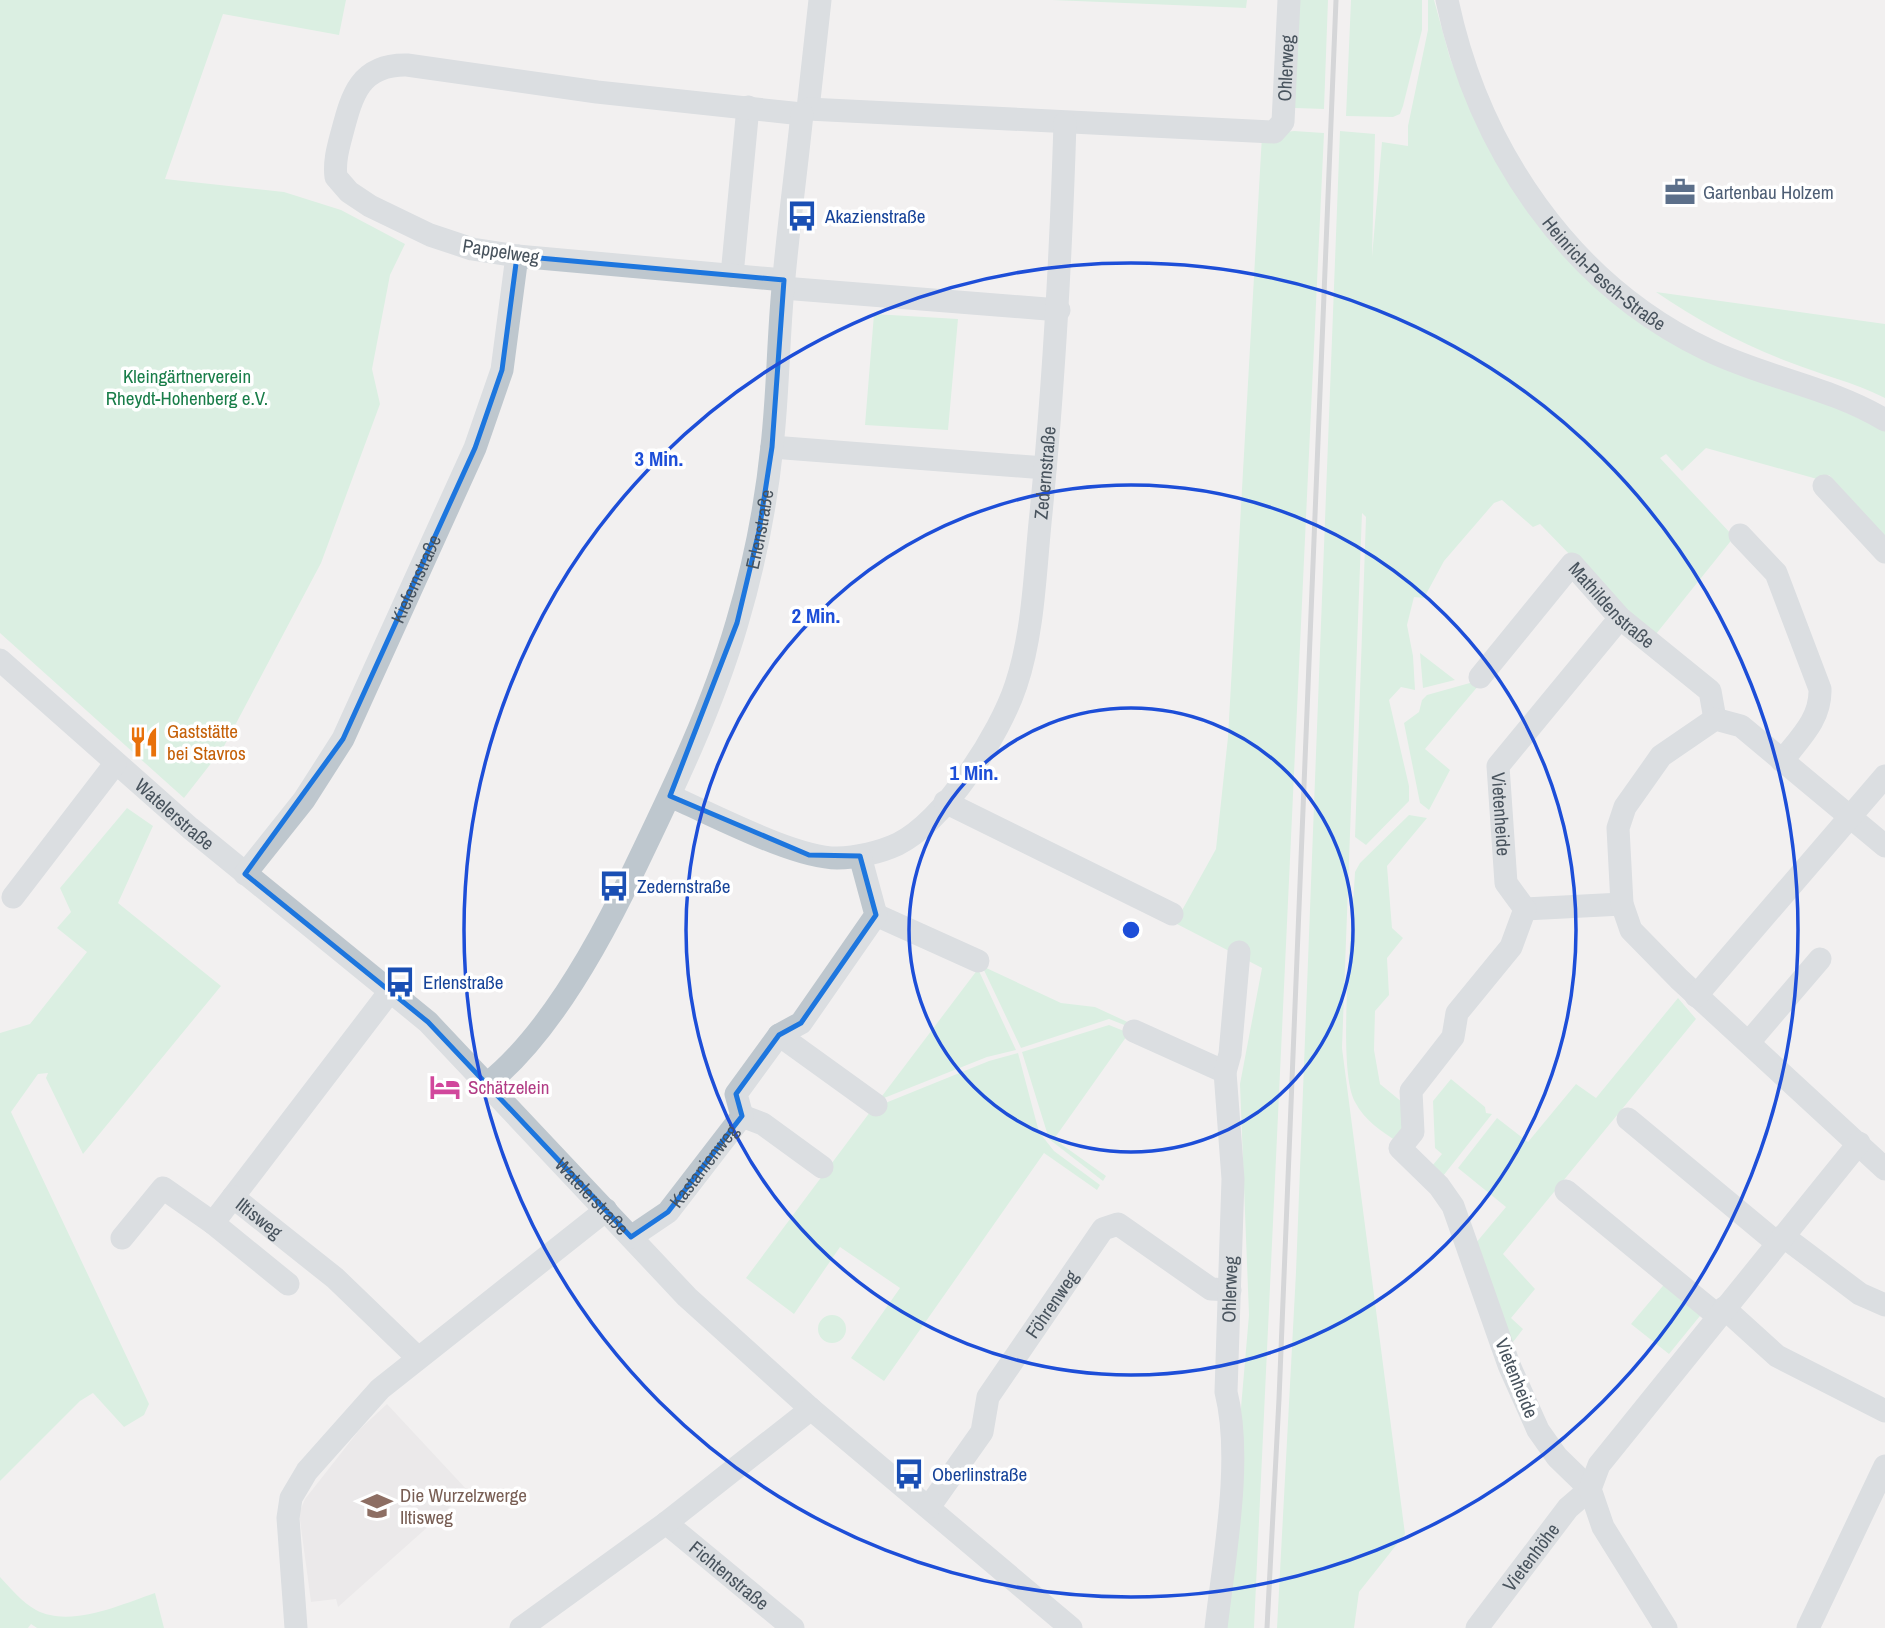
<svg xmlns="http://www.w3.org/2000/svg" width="1885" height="1628" font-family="'Archivo Narrow',sans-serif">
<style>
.education{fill:#e3e1e2}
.green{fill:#bfeed0}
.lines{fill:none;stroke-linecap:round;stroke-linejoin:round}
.minor{stroke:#bec7ce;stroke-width:23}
.rail{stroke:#b2b5ba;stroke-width:5}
.marked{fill:none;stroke:#1d76de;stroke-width:5;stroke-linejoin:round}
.ring{fill:none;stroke:#1d4ed8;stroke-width:3.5}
.labels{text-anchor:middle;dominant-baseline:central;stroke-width:7;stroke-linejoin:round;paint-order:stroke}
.street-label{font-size:19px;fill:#48535d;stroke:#fff}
.service-label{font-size:19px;fill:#4e5e75;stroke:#fff;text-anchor:start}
.transit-label{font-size:19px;fill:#164399;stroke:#fff;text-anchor:start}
.park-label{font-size:19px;fill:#197d49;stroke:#fff}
.food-label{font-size:19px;fill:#c56008;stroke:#fff;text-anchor:start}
.hotel-label{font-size:19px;fill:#b23c85;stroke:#fff;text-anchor:start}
.education-label{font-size:19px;fill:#785e54;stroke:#fff;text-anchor:start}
.centre{fill:#1d4ed8;stroke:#fff;stroke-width:3.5}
.ring-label{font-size:21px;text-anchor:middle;font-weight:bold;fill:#1d4ed8;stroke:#fff;stroke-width:7;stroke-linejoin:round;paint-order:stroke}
</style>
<rect width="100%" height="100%" fill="#f2f0f0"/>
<!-- education -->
<path class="education" d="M387,1404l81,87 -130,116 -2,-8 -25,3 -12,-89 6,-14 55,-70z"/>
<!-- green -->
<path class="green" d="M0,0h346l-7,35 -116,-21 -58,165 119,13 57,18 64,34 -15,31 -18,94 8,35 -59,159 -98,185 -39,50 -184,-165z
M1052,0h195l-1,8z
M1295,0h33l-4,109 -29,-1z
M1351,0h71v30l-19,76 -3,8 -7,3 -47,-1z
M1428,0h6l16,58 17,42 121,178 228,121 69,31v106l-56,-61 -12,4 -111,-31 -24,23 -16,-17 -6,4 74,79 -78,97 -11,-2 -105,-108 -7,3 -31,-27 -8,3 -50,58 -20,37 -10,-1 -7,28 6,31 2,34 -14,-3 -12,13 20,86v15l-43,44 -11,-8 11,-320 -4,-4 -20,535 63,486 -46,58 -5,36h-77l19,-356 44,-1141 35,3 -3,123 10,-115 26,4v-20l20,-96z
M1294,131l30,2 -70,1495h-32l27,-313 -9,-231 22,-116 -87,-45 41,-74 12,-112 34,-602z
M1656,292l229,32v74c-31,-16 -64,-23 -96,-36 -48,-18 -90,-41 -133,-70z
M874,314l84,5 -10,111 -83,-5z
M1420,653l35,27 -32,8z
M1484,679l-59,70 25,21 -21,40 -9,-7 -16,-80 15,-11 3,-12 5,-5z
M127,808l26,18 -35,77 103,83 -138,168 -37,-76 2,-5 -10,1 -27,38 138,292 -5,11 -20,12 -31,-34 -13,8 -80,80v-448l30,-9 57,-72 -30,-24 14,-16 -11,-24z
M1409,815l18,3 -40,48 5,62 11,10 -16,20 2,37 -14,16 -1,39 6,34 28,23 -10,35c-17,-11 -33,-21 -43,-40 -19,-34 -2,-184 0,-230l5,-9z
M982,966l79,37 34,4 39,18 -2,3 -23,-9 -88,29z
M978,969l38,81 -29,7 -108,43z
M1678,998l18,21 -193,235 32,35 -24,29 12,11 -13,17 -35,-102 31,-37 -48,-39 39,-50 31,24 48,-58 20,14z
M1109,1025l20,8 -75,106 52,37 -3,5 -54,-42 -27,-87z
M1018,1053l21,79 15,19 46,34 -3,5 -53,-37 -160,228 -33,-23 49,-70 -60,-41 -46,67 -48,-36 127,-170 116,-47z
M1451,1079l34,28 1,6 6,1 -49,62 -11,-10 10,-12 -7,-6 -2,-47z
M1667,1281l37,30 -35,43 -38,-30z
M818 1329a14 14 0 1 1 28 0a14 14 0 1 1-28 0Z
M0,1577c11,12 22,25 36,33 34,18 84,-5 119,-17l9,35h-127l-6,-4 -3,4h-28z"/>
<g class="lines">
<!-- minor -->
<g class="minor">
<path id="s1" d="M1447,0c31,148 122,284 261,350 58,28 122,37 177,70"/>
<path d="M808,109l12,-109"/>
<path d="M732,275l16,-168"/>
<path id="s2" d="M784,280l-267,-24 -45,-7 -42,-14 -60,-29 -21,-14 -13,-15c-2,-15 2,-29 6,-44 10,-38 18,-69 65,-68l190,27 205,22 6,-5 466,23 9,-10 6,-122"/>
<path d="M783,288l276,22"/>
<path d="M772,447l273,21"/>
<path d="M1824,486l61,66"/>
<path d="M1740,535l36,38 44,116c1,30 -20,49 -38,72"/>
<path id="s3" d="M1620,618l-122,148 8,117 19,26 97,-5"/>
<path id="s4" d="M0,660l190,168 238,194 259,275 124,112 260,219"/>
<path id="s5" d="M1480,677l92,-113 48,54 90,73 5,28"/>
<path id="s6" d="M670,796c42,18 124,62 167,62 19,0 44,-6 61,-14 47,-24 102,-110 118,-159 18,-54 19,-116 25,-172 13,-130 20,-260 24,-390"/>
<path d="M945,802l227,112"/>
<path d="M1885,846l-144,-120 -26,-7 -54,37 -36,51 -7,21 4,76 9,26 48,49 206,190"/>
<path id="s7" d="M245,874l59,-74 39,-61 132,-291 27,-78 15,-114"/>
<path d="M13,897l102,-133"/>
<path d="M876,915l102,46"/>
<path id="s8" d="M391,990l-158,207 102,81 82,79"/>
<path d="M1696,996l189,-220"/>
<path d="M1134,1031l91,41"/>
<path d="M779,1035l97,70"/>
<path d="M1749,1042l71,-83"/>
<path id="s9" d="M487,1084c61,-48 113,-143 146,-212 39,-81 79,-163 104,-249 17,-57 29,-118 35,-177 6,-52 6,-105 11,-158 5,-58 13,-116 19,-174"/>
<path d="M742,1116l21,8 59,43"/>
<path d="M1628,1119l149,124"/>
<path d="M1566,1191l152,125"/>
<path d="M213,1223l75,61"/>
<path d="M1783,1236l77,58 25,11"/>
<path id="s10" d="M631,1237l37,-25 74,-96 -6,-22 43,-59 22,-12 75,-108 -16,-59"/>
<path d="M122,1238l41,-50 50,35 20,-26"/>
<path d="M1724,1308l53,48 108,55"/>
<path id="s11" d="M929,1507l53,-75 6,-35 115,-168 15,-5 93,65 19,1"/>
<path id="s12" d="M666,1523l127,105"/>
<path d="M296,1628l-8,-110 3,-20 16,-27 73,-82 226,-179"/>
<path d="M521,1628l145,-105 145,-114"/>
<path id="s13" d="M1216,1628c8,-70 27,-169 10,-236l7,-213 -8,-107 5,-18 9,-102"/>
<path id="s14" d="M1477,1628l91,-120 22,-19 -33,-32 -19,-27 -29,-65 -56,-159 -14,-20 -39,-38 13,-16 -2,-41 42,-54 4,-24 54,-66 14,-38"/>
<path d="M1666,1628l-63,-101 -13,-38 9,-24 260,-322"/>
<path d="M1808,1628l77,-162"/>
</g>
<!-- rail -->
<path class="rail" d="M1267,1628l12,-229 57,-1399"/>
</g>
<!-- marked area -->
<path d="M0 0H1885V1628H0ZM517,256l267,24 -12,167 -13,84 -22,92 -67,173 139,59 51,1 16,59 -75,108 -22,12 -43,59 6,22 -74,96 -37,25 -203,-215 -183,-148 98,-135 132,-291 27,-78z" fill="#f2f0f0" fill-opacity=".55" fill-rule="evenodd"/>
<path class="marked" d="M517,256l267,24 -12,167 -13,84 -22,92 -67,173 139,59 51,1 16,59 -75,108 -22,12 -43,59 6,22 -74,96 -37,25 -203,-215 -183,-148 98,-135 132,-291 27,-78z"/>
<!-- distance rings -->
<g class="ring">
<circle cx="1131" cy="930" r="222"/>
<circle cx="1131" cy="930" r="445"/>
<circle cx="1131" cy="930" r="667"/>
</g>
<!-- icons -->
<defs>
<g id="office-bare" transform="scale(2.415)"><path d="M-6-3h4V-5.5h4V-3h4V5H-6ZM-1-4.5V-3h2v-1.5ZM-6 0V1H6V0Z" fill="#5c6f8a" stroke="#fff" stroke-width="2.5" paint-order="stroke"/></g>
<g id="bus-bare" transform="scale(2.415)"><path d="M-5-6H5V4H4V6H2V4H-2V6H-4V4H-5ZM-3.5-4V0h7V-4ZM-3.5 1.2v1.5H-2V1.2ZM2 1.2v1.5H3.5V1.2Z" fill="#1a4fb4" stroke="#fff" stroke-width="2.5" paint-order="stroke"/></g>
<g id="restaurant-bare" transform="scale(2.415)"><path d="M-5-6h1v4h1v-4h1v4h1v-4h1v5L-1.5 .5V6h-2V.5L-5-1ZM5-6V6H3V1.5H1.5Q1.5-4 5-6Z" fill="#e8710a" stroke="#fff" stroke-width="2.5" paint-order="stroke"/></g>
<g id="hotel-bare" transform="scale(2.415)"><path d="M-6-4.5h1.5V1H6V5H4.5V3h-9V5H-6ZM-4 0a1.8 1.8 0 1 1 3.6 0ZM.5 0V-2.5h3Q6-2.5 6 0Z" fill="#d1479c" stroke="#fff" stroke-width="2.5" paint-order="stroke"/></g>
<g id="school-bare" transform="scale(2.415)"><path d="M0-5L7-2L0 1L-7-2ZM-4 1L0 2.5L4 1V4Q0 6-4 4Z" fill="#8d6e63" stroke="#fff" stroke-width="2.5" paint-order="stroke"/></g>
</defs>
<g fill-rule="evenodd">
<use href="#office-bare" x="1680" y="192"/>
<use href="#bus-bare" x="802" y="216"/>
<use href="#restaurant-bare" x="144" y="742"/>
<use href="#bus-bare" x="614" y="886"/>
<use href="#bus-bare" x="400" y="982"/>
<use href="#hotel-bare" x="445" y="1087"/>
<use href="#bus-bare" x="909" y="1474"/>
<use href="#school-bare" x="377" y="1506"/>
</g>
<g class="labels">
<!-- street labels -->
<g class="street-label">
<text stroke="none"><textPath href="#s2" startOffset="1559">Ohlerweg</textPath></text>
<text transform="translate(501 251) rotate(9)">Pappelweg</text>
<text stroke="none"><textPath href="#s1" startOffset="322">Heinrich-Pesch-Straße</textPath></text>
<text stroke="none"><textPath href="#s6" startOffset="658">Zedernstraße</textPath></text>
<text stroke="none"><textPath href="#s9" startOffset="626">Erlenstraße</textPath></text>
<text stroke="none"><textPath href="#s7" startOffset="343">Kiefernstraße</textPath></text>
<text stroke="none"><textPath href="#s5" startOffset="203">Mathildenstraße</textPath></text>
<text stroke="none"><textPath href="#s4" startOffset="233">Watelerstraße</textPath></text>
<text stroke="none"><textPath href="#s3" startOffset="240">Vietenheide</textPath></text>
<text stroke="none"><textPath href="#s10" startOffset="103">Kastanienweg</textPath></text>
<text stroke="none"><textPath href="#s4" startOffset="800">Watelerstraße</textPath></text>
<text stroke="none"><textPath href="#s8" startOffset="294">Iltisweg</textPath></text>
<text stroke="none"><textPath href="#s13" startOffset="340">Ohlerweg</textPath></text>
<text stroke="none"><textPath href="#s11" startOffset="240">Föhrenweg</textPath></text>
<text transform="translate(1517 1378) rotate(68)">Vietenheide</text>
<text stroke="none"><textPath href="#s14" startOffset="89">Vietenhöhe</textPath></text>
<text stroke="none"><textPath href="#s12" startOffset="82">Fichtenstraße</textPath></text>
</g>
<!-- service labels -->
<g class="service-label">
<text x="1703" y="192">Gartenbau Holzem</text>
</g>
<!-- transit labels -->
<g class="transit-label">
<text x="825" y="216">Akazienstraße</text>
<text x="637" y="886">Zedernstraße</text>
<text x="423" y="982">Erlenstraße</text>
<text x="932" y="1474">Oberlinstraße</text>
</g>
<!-- park labels -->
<g class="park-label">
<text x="187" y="376">Kleingärtnerverein<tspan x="187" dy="22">Rheydt-Hohenberg e.V.</tspan></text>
</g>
<!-- food labels -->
<g class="food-label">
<text x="167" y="731">Gaststätte<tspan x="167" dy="22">bei Stavros</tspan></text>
</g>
<!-- hotel labels -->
<g class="hotel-label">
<text x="468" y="1087">Schätzelein</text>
</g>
<!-- education labels -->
<g class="education-label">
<text x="400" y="1495">Die Wurzelzwerge<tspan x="400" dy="22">Iltisweg</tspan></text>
</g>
</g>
<circle cx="1131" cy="930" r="10" class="centre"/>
<g class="ring-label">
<text x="659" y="466">3 Min.</text>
<text x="816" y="623">2 Min.</text>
<text x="974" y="780">1 Min.</text>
</g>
</svg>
